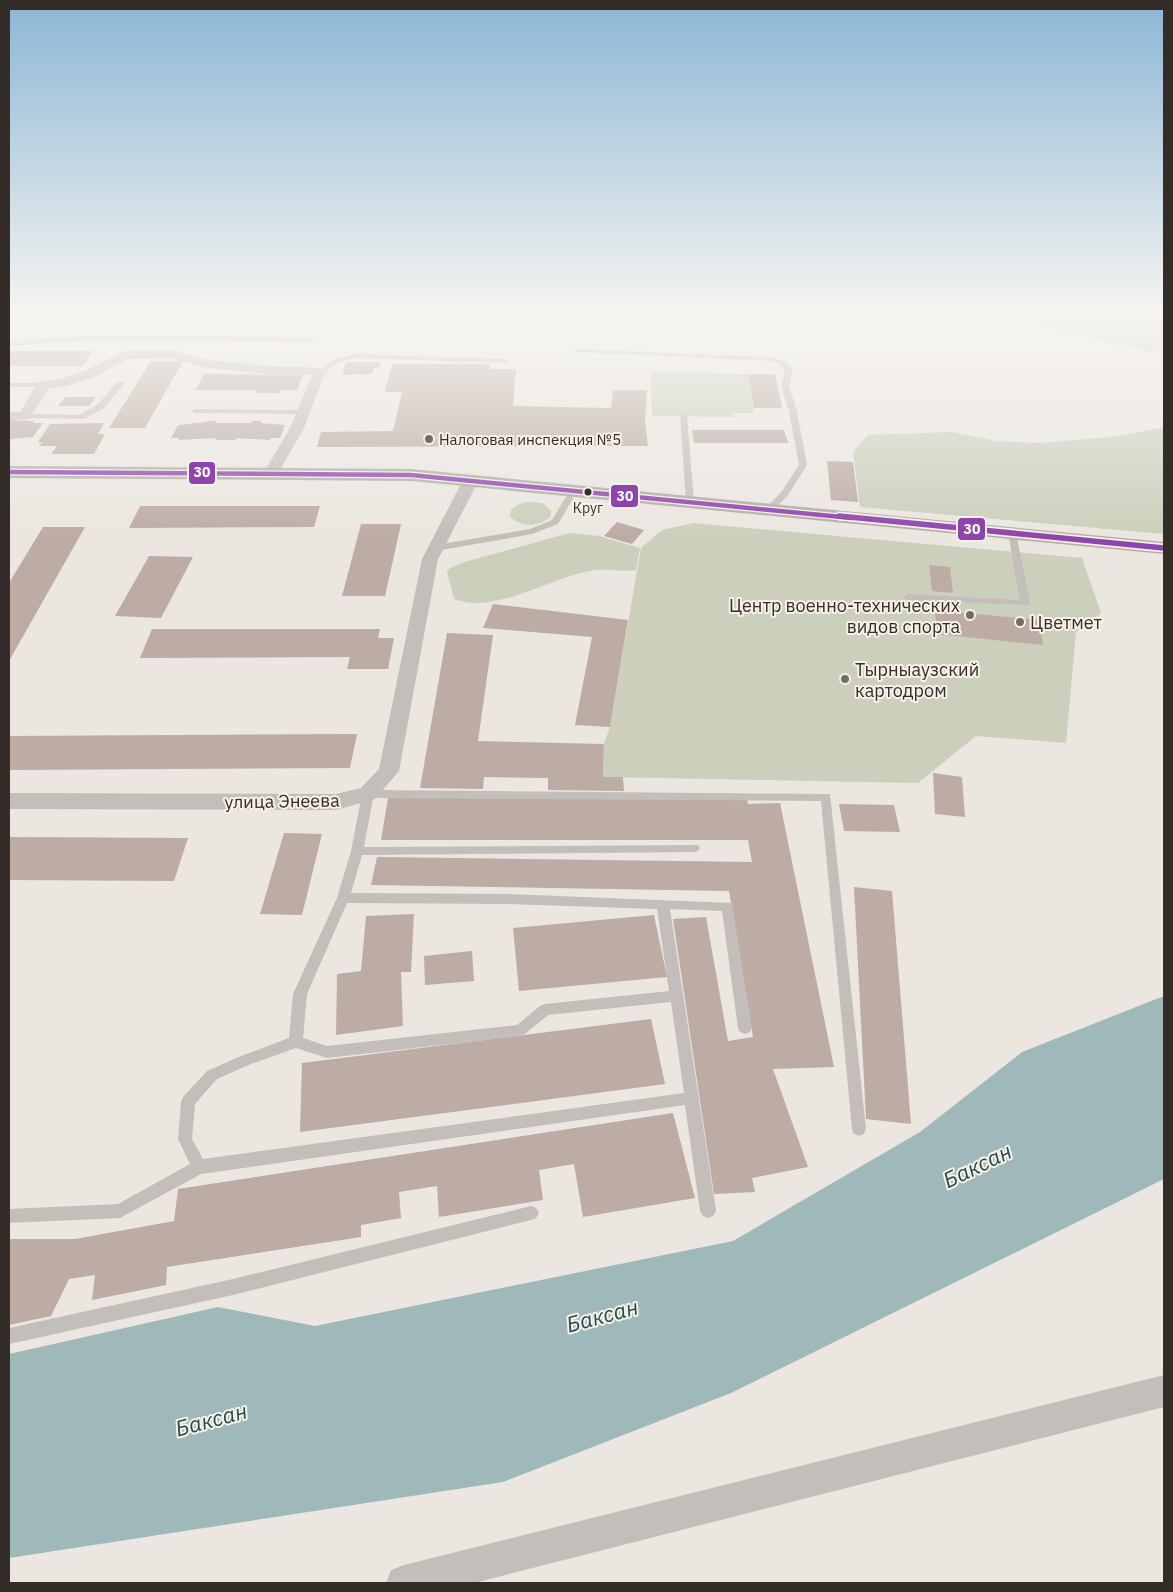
<svg xmlns="http://www.w3.org/2000/svg" width="1173" height="1592" font-family="'IBM Plex Sans',sans-serif">
<style>
.green{fill:#cbcfbb}
.water{fill:#9fb8b9}
.building{fill:#bcaca4}
.lines{fill:none;stroke-linecap:round;stroke-linejoin:round}
.lane{fill:#c3beb9;fill-rule:evenodd}
.street{fill:#c3beb9;fill-rule:evenodd}
.primary{fill:#b2ada9;fill-rule:evenodd}
.bus-1-far1-casing{stroke:#f7f1e7;stroke-width:7}
.bus-1-casing{stroke:#f7f1e7;stroke-width:9}
.bus-1-far1{stroke:#8e44ad;stroke-width:4.5}
.bus-1{stroke:#8e44ad;stroke-width:5.5}
.poi-dot{fill:#736d68;stroke:#f7f1e7;stroke-width:2}
.bus-dot{fill:#332c28;stroke:#f7f1e7;stroke-width:2}
.labels{text-anchor:middle;dominant-baseline:central;stroke-width:4;stroke-linejoin:round;paint-order:stroke}
.far-bus-label{font-size:14px;fill:#332c28;stroke:#f7f1e7}
.far-poi-label{font-size:15px;fill:#332c28;stroke:#f7f1e7;text-anchor:start}
.poi-label{font-size:18px;fill:#332c28;stroke:#f7f1e7;text-anchor:start}
.street-label{font-size:18px;fill:#332c28;stroke:#f7f1e7}
.near-water-label{font-size:22px;font-style:italic;fill:#224a50;stroke:#f7f1e7}
.line-badge{stroke:#f7f1e7;stroke-width:2}
.badge-label{font-size:14px;text-anchor:middle;font-weight:bold;fill:#fff}
</style>
<rect width="100%" height="100%" fill="#ebe6e0"/>
<!-- green -->
<path class="green" d="M989,314h175v41z
M651,371l97,3 6,39h-21v4l-81,-1z
M1164,427v107l-304,-27 -7,-56 15,-16 84,-3 44,9 44,2 73,-6z
M526,502l16,1 9,7v6c-10,11 -32,12 -41,0l1,-6 6,-5z
M693,523l389,35 19,55 -25,19 -10,111 -90,-7 -58,47 -315,-6 1,-33 6,-17 31,-179 21,-18z
M570,533l29,3 41,12 -4,22c-16,2 -31,-2 -46,1 -41,7 -96,44 -136,28l-7,-27 3,-4 14,-6z"/>
<!-- water -->
<path class="water" d="M1164,996v183l-433,214 -228,89 -494,76v-204l209,-47 97,19 418,-85 187,-109 102,-80z"/>
<!-- building -->
<path class="building" d="M9,351h84l-10,15h-74z
M151,361h32l-38,67h-36z
M346,362h34l-1,6h-5l-2,6 -30,1z
M392,364h98v5h26l-3,37 98,2 2,-18h34l-2,31 3,25 -331,1 4,-15 72,-1 9,-39h-17z
M204,374l99,1 -6,15h-17l-1,3h-24l1,-3h-61z
M748,374h27l7,34h-28z
M65,397h31l-7,9h-31z
M9,420l25,1 -1,2h10l-10,14 -24,2z
M207,421h10l-1,2h35l1,-2h10l-1,2 24,2 -5,13h-9l-1,2 -34,-2 -1,2h-20l1,-2 -38,2 1,-2h-8l7,-13 28,-3z
M104,423l-6,11h7l-11,20h-43l6,-8h-18l3,-4h-4l12,-18z
M692,430h92l4,13h-94z
M827,461l26,1 5,40 -27,-2z
M140,506h180l-6,21 -185,1z
M617,522l27,8 -12,14 -28,-8z
M361,524h40l-16,72h-43z
M43,527h42l-76,134v-78z
M149,556l44,1 -32,61 -46,-2z
M929,565l21,2 3,26 -21,-2z
M493,604l135,16 -18,107 -35,-2 17,-88 -109,-9z
M935,610l104,10 4,25 -106,-11z
M152,629h228l-2,9h16l-6,31h-41l3,-12 -210,1z
M447,633l46,2 -15,106 126,3 -1,33h20l1,14 -76,-1v-12l-64,-1 -1,12 -63,-1z
M357,734l-7,34 -341,2v-34z
M933,773l29,4 3,40 -30,-3z
M388,798l359,1 1,5 32,-1 54,264 -61,2 35,98 -56,11 3,14 -41,2 -41,-275 33,-2 22,124 25,-4 -24,-146 -358,-6 6,-28 375,5 -4,-22h-367z
M839,804l55,1 6,27 -56,-1z
M284,833l38,1 -20,81 -42,-1z
M9,837l179,1 -14,43 -165,-1z
M854,887l38,4 19,233 -45,-5z
M414,914l-3,58h-10l2,54 -67,9 1,-61 24,-3 5,-55z
M654,915l13,62 -148,14 -6,-63z
M472,951l2,30 -49,4 -1,-29z
M651,1019l14,65 -365,48 2,-69z
M673,1113l22,85 -112,19 -9,-53 -35,6 4,30 -104,17 -2,-31 -38,6 2,26 -40,7v12l-194,30 -1,18 -74,15 3,-25 -26,4 -18,37 -42,9v-86h66l99,-18 4,-32z"/>
<g class="lines">
<!-- lane -->
<path class="lane" d="M85,336l228,1 3,2 -3,2 -228,-1 -76,6v-4z
M576,349l192,8 16,4 9,9 -4,16 8,25 10,54 -19,30 -16,17h-6v-4l16,-17 17,-26 -10,-54 -8,-25 4,-16 -5,-6 -12,-3 -194,-9v-2z
M355,354l151,5 3,2 -3,2 -151,-5 -15,4 -16,10 -6,-1 18,-12z
M118,381l7,2 -21,25 -20,11 -60,-1 -4,-2 4,-2 56,1 18,-11z
M9,383h34l4,2 -4,2h-34z
M193,409l110,1 4,2 -4,2 -107,-1h-3z
M680,414l7,2 7,86 -4,3 -4,-3z
M571,488l7,2 -20,34 -26,10 -96,17 -4,-3 4,-3 94,-16 22,-9z
M1012,530l4,3 14,70 -2,2 -120,-5 -5,-3 5,-3 112,6 -12,-67z
M368,790l462,4 36,335 -2,5 -5,2 -5,-2 -2,-5 -31,-328 -448,-3 -9,49 334,-2 2,3 -2,3 -4,1 -332,3 -11,38 156,1 225,9 20,125 -2,4 -5,2 -5,-2 -2,-4 -16,-117 -52,-2 46,302 -3,5 -5,2 -5,-2 -3,-5 -15,-106 -484,69 -81,44 -111,5v-14l109,-5 72,-40 -12,-25 3,-37 2,-5 24,-26 34,-15 48,-18 4,-44 44,-96 14,-47 11,-57zM347,903l160,1 150,5 12,82 -124,13 -5,2 -23,19 -190,21 -24,-8 4,-44zM671,1002l13,91 -481,66 -11,-20 3,-35 22,-25 34,-15 45,-16 31,10 193,-22 5,-2 23,-19z
M531,1206l5,2 3,5 -3,5 -5,2 -298,75 -224,49v-16l224,-49z"/>
<!-- street -->
<path class="street" d="M171,350l37,10 60,6 59,2 2,3 -6,7 -19,50 -27,47h-10l-3,-3 26,-44 22,-53 -44,-1 -61,-6 -37,-10 -43,1 -30,17 -29,10 -20,3 -19,30 -20,1v-8h11l18,-30 23,-3 26,-9 37,-19z
M471,475l5,2 3,3 -41,79 -39,212 -24,28 -39,11 -327,-1v-16l327,1 25,-6 18,-19 43,-210 41,-79 3,-3z
M1164,1375v32l-690,176h-88l5,-13 13,-5z"/>
<!-- primary -->
<path class="primary" d="M9,466l402,3 753,73v12l-753,-73 -402,-3z"/>
<!-- bus-1-far1 casing -->
<g class="bus-1-far1-casing">
<path id="bus-1-far1" d="M9,472l402,3 441,43"/>
</g>
<!-- bus-1 casing -->
<g class="bus-1-casing">
<path id="bus-1" d="M839,516l325,32"/>
</g>
<!-- bus-1-far1 -->
<use href="#bus-1-far1" class="bus-1-far1"/>
<!-- bus-1 -->
<use href="#bus-1" class="bus-1"/>
</g>
<!-- sky -->
<linearGradient id="sky" x2="0" y2="1"><stop stop-color="#8bb6d5"/><stop offset="0.58" stop-color="#f6f4f1"/><stop offset="1" stop-color="#f6f4f1" stop-opacity="0"/></linearGradient>
<rect width="1173" height="537" fill="url(#sky)"/>
<!-- markers -->
<g class="poi-dot">
<circle cx="429" cy="439" r="5"/>
<circle cx="970" cy="615" r="5"/>
<circle cx="1020" cy="622" r="5"/>
<circle cx="845" cy="679" r="5"/>
</g>
<circle class="bus-dot" cx="588" cy="492" r="4.5"/>
<g class="labels">
<!-- far-bus labels -->
<g class="far-bus-label">
<text x="588" y="508">Круг</text>
</g>
<!-- far-poi labels -->
<g class="far-poi-label">
<text x="439" y="439">Налоговая инспекция №5</text>
</g>
<!-- poi labels -->
<g class="poi-label">
<text x="960" y="605" text-anchor="end">Центр военно-технических<tspan x="960" dy="21">видов спорта</tspan></text>
<text x="1030" y="622">Цветмет</text>
<text x="855" y="669">Тырныаузский<tspan x="855" dy="21">картодром</tspan></text>
</g>
<!-- street labels -->
<g class="street-label">
<text transform="translate(282 801) rotate(-1)">улица Энеева</text>
</g>
<!-- near-water labels -->
<g class="near-water-label">
<text transform="translate(977 1165) rotate(-26)">Баксан</text>
<text transform="translate(602 1315) rotate(-15)">Баксан</text>
<text transform="translate(211 1419) rotate(-15)">Баксан</text>
</g>
</g>
<g class="line-badge">
<rect x="188" y="461" width="28" height="24" rx="5" fill="#8e44ad"/>
<rect x="610" y="484" width="29" height="24" rx="5" fill="#8e44ad"/>
<rect x="957" y="517" width="29" height="24" rx="5" fill="#8e44ad"/>
</g>
<g class="badge-label">
<text x="202" y="477">30</text>
<text x="625" y="501">30</text>
<text x="972" y="534">30</text>
</g>
<!-- border -->
<rect width="1173" height="1592" fill="none" stroke="#332c28" stroke-width="20"/>
</svg>
